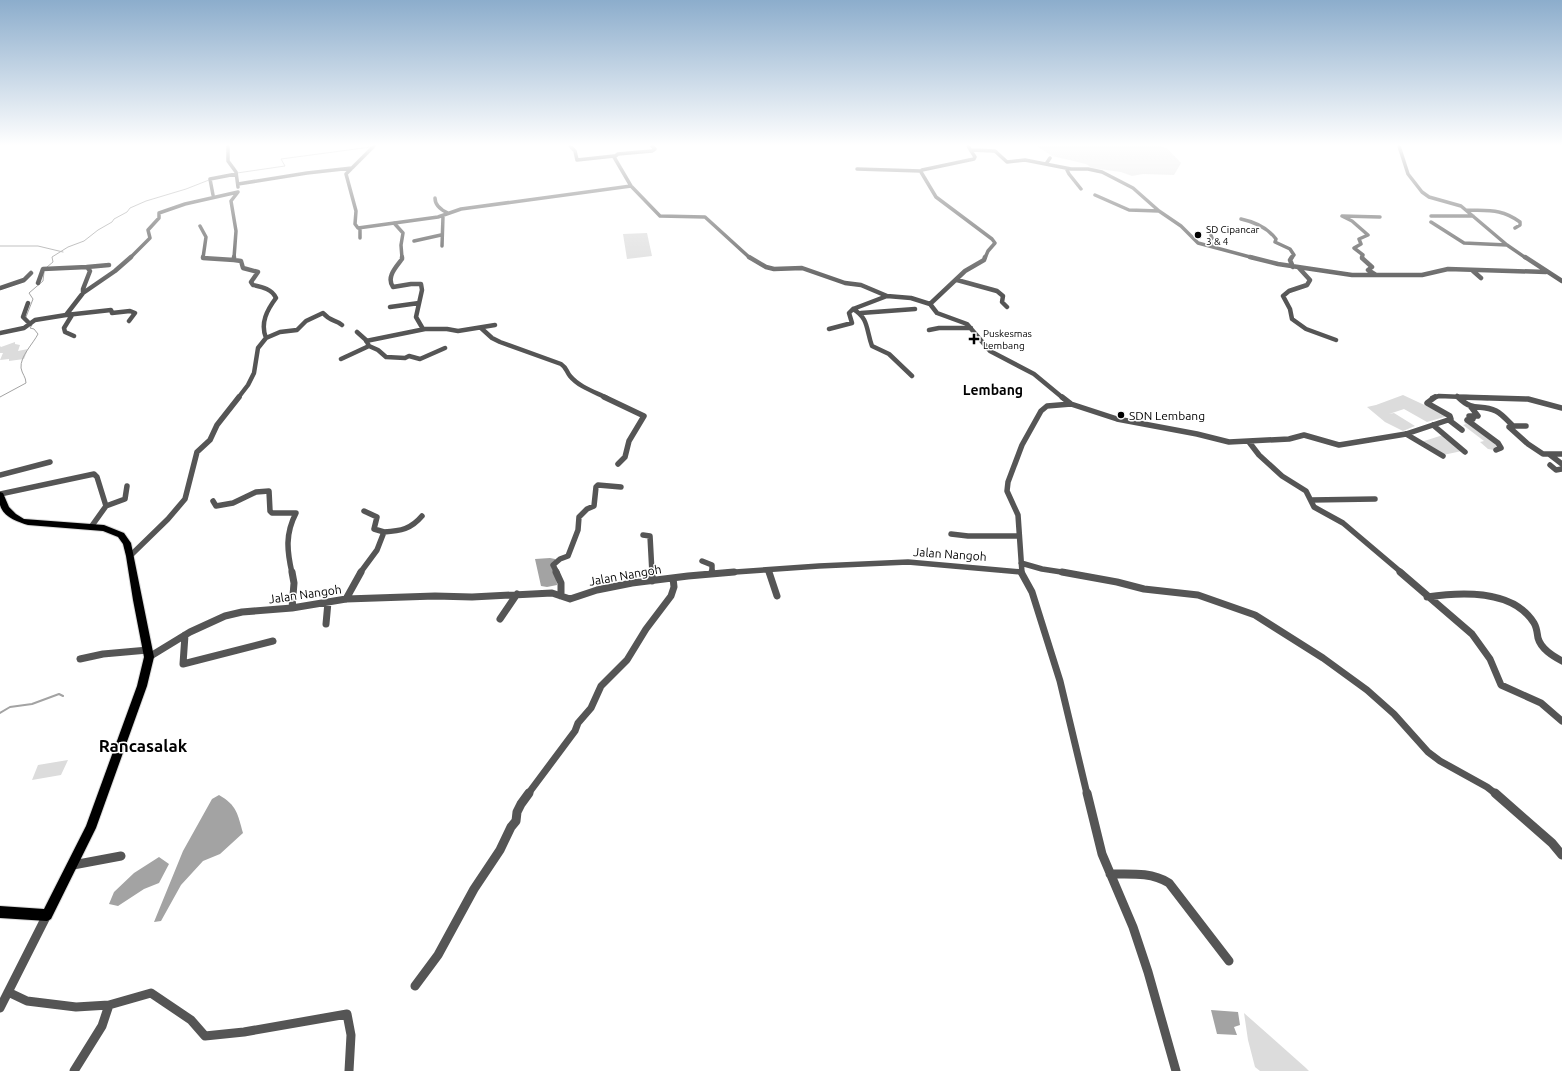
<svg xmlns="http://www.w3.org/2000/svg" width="1562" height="1071" font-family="Ubuntu,sans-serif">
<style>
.green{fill:#dcdcdc}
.water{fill:#a3a3a3}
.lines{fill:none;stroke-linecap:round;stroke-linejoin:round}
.stream-far1{stroke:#a3a3a3;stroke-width:1}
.stream{stroke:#a3a3a3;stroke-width:2}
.major-casing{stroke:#dbdbdb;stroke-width:2}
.minor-far4{stroke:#555;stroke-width:3.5}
.minor-far3{stroke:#555;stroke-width:4.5}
.minor-far2{stroke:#555;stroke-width:5.5}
.minor-far1{stroke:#555;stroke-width:7}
.minor{stroke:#555;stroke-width:9}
.major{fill:#000;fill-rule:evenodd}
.poi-dot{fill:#000;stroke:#fff;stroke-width:1.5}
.labels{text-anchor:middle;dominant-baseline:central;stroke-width:3;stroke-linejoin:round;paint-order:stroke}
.far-poi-label{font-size:10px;fill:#000;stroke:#fff;text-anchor:start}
.poi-label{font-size:12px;fill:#000;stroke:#fff;text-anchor:start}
.street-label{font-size:12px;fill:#000;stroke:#fff}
.quarter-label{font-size:14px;font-weight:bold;fill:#000;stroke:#fff}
.near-quarter-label{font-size:17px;font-weight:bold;fill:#000;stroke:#fff}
</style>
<rect width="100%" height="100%" fill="#fff"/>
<!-- green -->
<path class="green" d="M1037,146h123l8,3 13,14 -7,12 -31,-1 -11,2 -11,-4 -29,-4 -6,-4 -34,-8z
M647,233l5,23 -25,3 -4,-25z
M15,342v2l5,1 -2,6 10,-2 -4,10 -15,2v-2l-9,1 3,-7h-3v-7l1,1z
M1403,395l45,21 -21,6 -23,-13 -15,5 5,-1 21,13 -12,5 -18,-9 -18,-15 9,-2z
M1464,422h4l31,25 -5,3 -6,-1 -8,-7 4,-1 -21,-16 3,-1z
M1443,435l19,16 -19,4 -22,-13z
M68,760l-7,15 -29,5 6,-15z
M1244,1013l62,55 3,3h-49l-5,-4 -7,-27z"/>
<!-- water -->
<path class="water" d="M550,558l5,1 2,26 -10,2 -6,-1 -6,-27z
M219,795c18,10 19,20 24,38l-23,21 -17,7 -22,24 -20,36 -7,1 29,-71 29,-52z
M159,857l10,7 -10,19 -15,6 -26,17 -9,-2 5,-12 20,-19z
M1211,1010l27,2 2,13 -6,2 3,8 -20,-1z"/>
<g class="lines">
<!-- stream-far1 -->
<path class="stream-far1" d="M237,173l48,-7 -4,-7 90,-12
M0,246h38l25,6
M47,267l6,-5 -1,-5 16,-10 16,-6 14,-11 14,-8 2,-3 13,-7 3,-4 16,-7 40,-12 23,-9
M26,317l7,-18 -4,-6 14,-12 1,-9
M0,397l26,-14c0,-6 -4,-9 -5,-15 -1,-12 12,-24 17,-34l-4,-5 -4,-1 2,-3"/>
<!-- stream -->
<path class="stream" d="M0,713l10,-6 22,-3 27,-10 4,2"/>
<!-- major casing -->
<g class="major-casing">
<path id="major" d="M0,492l3,1 6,14 7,7 8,5 80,6 20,8 7,10 23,114 -7,29 -51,142 -45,91 -4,2 -47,-3v-12l44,3 42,-83 51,-140 7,-29 -11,-57 -7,-44 -3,-12 -5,-7 -15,-6 -75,-6c-10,-3 -25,-8 -28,-20 0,-3 0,-9 0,-13z"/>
</g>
<!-- minor-far4 -->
<path class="minor-far4" d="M228,146v15l8,11 2,15
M374,146l-28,28 10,37 -1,13 3,4 80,-11 23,-8 170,-23
M570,146l5,5 2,9 37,-4
M652,146l3,3 -3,2 -34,3 -4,3 17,29 29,30 45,1 45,41
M968,146l7,11 -1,2 -52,11 -1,2 15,25 56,42 3,4 -7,8 -3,7
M1399,146l9,28 14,18 7,5 32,9 46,39 19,13
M971,150l24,1 12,11 18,-2 46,9h17l14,3 31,16 26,23 22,15 17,17 56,15
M1046,164l4,-6
M1066,168l3,6 12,15
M857,169l64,2
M238,184l69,-11 45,-5
M213,195l-3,-16 26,-5
M1095,195l34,15 30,1
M435,198c0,8 6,12 13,15
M1466,210c22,1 35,-2 54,12v3l-5,3
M1431,216h42
M1241,219c14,3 26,8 35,20l-1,3 15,7 4,6 -3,3
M1431,222l33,21 43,2
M394,223l9,10 -2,12 1,13
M200,226l6,11 -3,21
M360,228v10
M1209,229l3,9 -2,2 1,5
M414,241l27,-6
M442,246l1,-30
M130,258l20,-20 -2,-8 11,-12v-5l26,-9 53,-12 -7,9 5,30 -2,27
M1362,258l1,-3 -9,-7 7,-4 -2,-5 9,-4 -16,-14 -10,-5 38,1"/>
<!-- minor-far3 -->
<path class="minor-far3" d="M203,257v1l31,2
M234,257v3l7,1 2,7 15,4 -7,10 2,3c9,2 19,4 23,13 -9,12 -16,25 -10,40l-8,10 -4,25 -6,12 -10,13
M402,257v2c-6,8 -16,18 -9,28l18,-3h10l1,6 -6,27 7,12h24l11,2 37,-6
M749,257l17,10 8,2 28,-1 43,15 16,2 26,11 24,2 19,6
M985,257l-1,3 -19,11 -35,33 7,9 30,11 23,27 44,23 29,24
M1250,257l28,7 74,11h70l26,-6 98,3
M1292,257l-2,3 3,7
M1362,257v1l10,9 -4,3 8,5
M1525,257l37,24
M87,267l22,-2
M1299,268l11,12 -3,5 -18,6 -6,5 7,13 2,10 14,10 30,11
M1473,271l8,7
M957,280l40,11 6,5 -1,6 5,5
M38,283l5,-14 44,-2 3,4 -7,18v4
M0,288l24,-8 7,-7
M887,296l-34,13c16,9 13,21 19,37l17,8 23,22
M28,303l-5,14 7,7
M390,307l29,-4
M861,313l54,-4
M66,315l45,-5 1,3 18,-2 5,2 -6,8
M72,315l-8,13 1,4 9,4
M481,328l11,10 8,4 61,22c6,4 5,7 9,12 9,11 25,16 37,22
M829,329l23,-6 -3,-10 4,-4
M929,330l10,-2h32
M0,333l24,-5 11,-8 31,-5 17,-22 32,-22 16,-14
M266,338l14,-6 17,-2 9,-9 17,-8c8,9 11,6 19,12
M366,341l59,-12
M369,346l9,4 8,7 19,1 4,-2 11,3 25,-11
M341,359l28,-13 -3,-6 -9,-8
M1457,396l2,2
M1432,398l7,-2 49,2"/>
<!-- minor-far2 -->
<path class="minor-far2" d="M604,397l40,19 -15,25 -4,16 -7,7
M1062,397l9,7 46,15 80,15 32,8 60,-3 15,-4 35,10 67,-11 45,-15 -1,-3 -23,-13 8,-6
M1458,397l70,2 34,9
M1458,397c16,16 22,6 38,14 6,3 12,10 17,15l-4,1 19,17 15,10h6l13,10
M1471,407l7,9h-9l4,3
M1449,420l13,10
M1467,420l31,23 3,5 -5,2
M1433,425l32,27
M1513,426h13
M1406,434l37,22
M1249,442l10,13 23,21 24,15 8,16 29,16 59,50
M1549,454h13
M1550,465l6,5 6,-1
M0,475l50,-13
M0,494l94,-20 3,3 9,29
M1311,500l64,-1
M213,501l3,5 17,-3 23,-11 13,-1 1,20 2,2h24c-11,21 -9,38 -4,60
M91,527l15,-21 19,-7 2,-13
M384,532c17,-1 27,-3 38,-16
M951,534l17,2h51
M643,535l7,1 2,37
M130,556l38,-37 17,-20 12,-47 13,-12 7,-15 22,-28
M702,561l10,4v8
M1021,563l21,6 26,4
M768,570l1,3
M360,573l17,-23 7,-18 -10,-3 3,-12 -13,-6
M557,573l-4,-8 7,-6 8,-3 10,-26 1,-13 8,-8 7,-3 2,-19 2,-2 23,2
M721,573l98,-7 89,-4 113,10
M1022,573l-4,-58 -11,-24 1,-9 14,-37 19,-34 6,-5 24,-2"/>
<!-- minor-far1 -->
<path class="minor-far1" d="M292,572l2,11 -2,25
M556,572l5,11v13
M652,572v9
M712,572v2
M769,572l8,24
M1021,572l11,20 28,89 27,113
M1062,572l55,10 27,7 54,6 57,20 68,43 44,32 27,24 34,38 12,9 47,26 9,7
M1400,572l72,62 18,25 11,26 40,18 21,18
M1427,597c34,-5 86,-8 107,26 3,5 3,10 4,15 3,11 15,18 24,23
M346,599l15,-27
M500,619l17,-25
M326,624l2,-22
M185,635l-2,29 90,-23
M149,657l41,-25 35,-16 17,-4 50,-4 54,-9 89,-3 37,1 80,-4 18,6 27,-9 35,-7 56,-7 46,-4
M80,659l23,-5 45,-4
M528,794l47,-63 3,-8 13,-15 10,-22 26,-26 19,-31 25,-33 3,-9 -1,-9"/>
<!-- minor -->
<path class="minor" d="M1087,793l15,61 31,73 15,45 28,99
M1495,793l57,50 10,12
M73,865l48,-9
M1110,874c21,0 41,-2 59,9l60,78
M415,986l23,-31 36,-66 26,-39 11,-23 5,-6 1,-9 4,-8 8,-11
M8,992l19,9 49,6 33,-2 42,-12 40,27 14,16 39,-4 103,-18 4,21 -2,36
M0,1008l47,-93
M74,1071l28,-45 7,-21"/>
<!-- major -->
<use href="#major" class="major"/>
</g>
<!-- sky -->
<linearGradient id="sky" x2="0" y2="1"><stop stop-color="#8cadcc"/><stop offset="0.49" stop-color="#fff"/><stop offset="1" stop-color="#fff" stop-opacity="0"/></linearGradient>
<rect width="1562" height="296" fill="url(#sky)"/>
<!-- markers -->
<g class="poi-dot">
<circle cx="1198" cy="235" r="4"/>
<path d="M972 333h4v4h4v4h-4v4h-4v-4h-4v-4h4z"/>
<circle cx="1121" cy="415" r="4"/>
</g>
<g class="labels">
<!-- far-poi labels -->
<g class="far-poi-label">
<text x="1206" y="229">SD Cipancar<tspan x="1206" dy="12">3 &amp; 4</tspan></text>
<text x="983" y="333">Puskesmas<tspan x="983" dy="12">Lembang</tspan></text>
</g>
<!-- poi labels -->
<g class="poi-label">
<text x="1129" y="415">SDN Lembang</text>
</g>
<!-- street labels -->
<g class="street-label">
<text transform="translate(950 554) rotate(4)">Jalan Nangoh</text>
<text transform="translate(625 575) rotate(-10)">Jalan Nangoh</text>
<text transform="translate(305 594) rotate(-8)">Jalan Nangoh</text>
</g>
<!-- quarter labels -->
<g class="quarter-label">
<text x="993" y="390">Lembang</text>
</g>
<!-- near-quarter labels -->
<g class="near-quarter-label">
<text x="143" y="745">Rancasalak</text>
</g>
</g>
</svg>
